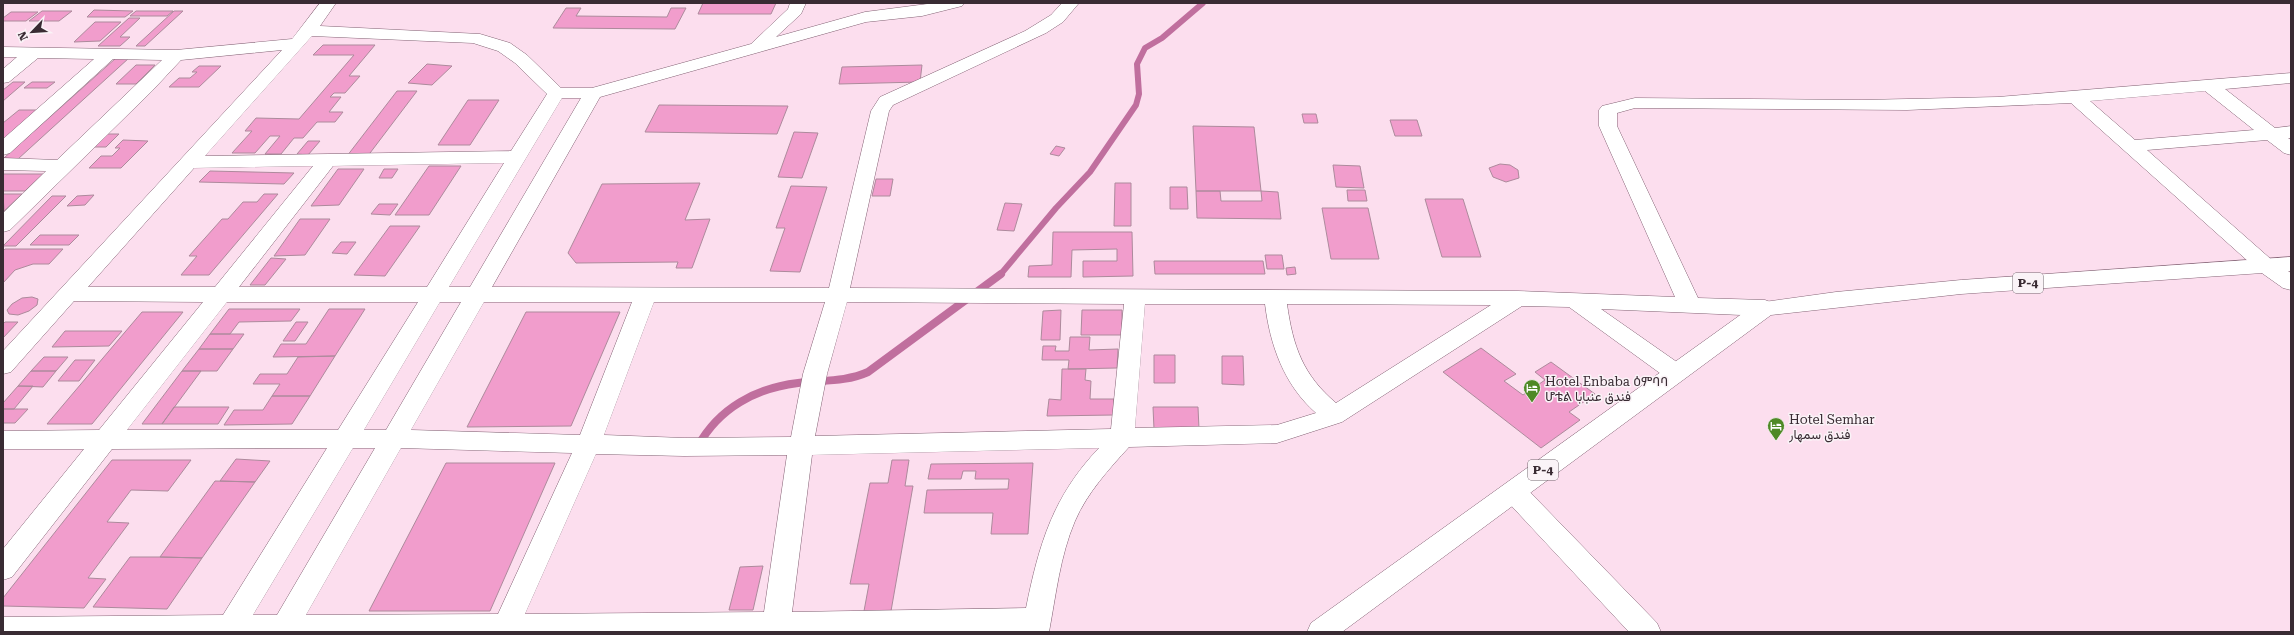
<svg xmlns="http://www.w3.org/2000/svg" width="2294" height="635" font-family="'Roboto Serif',Vazirmatn,'Noto Sans Ethiopic',serif">
<style>
.lines{fill:none;stroke-linecap:round;stroke-linejoin:round}
.stream-far1{stroke:#c06f9e;stroke-width:6}
.stream{stroke:#c06f9e;stroke-width:8}
.building{fill:#f19dcc;stroke:#ad8a9c}
.minor-casing{stroke:#836274;stroke-width:1}
.highway-casing{stroke:#836274;stroke-width:1}
.minor{fill:#fff;fill-rule:evenodd}
.highway{fill:#fff;fill-rule:evenodd}
.labels{text-anchor:middle;dominant-baseline:central;stroke-width:3;stroke-linejoin:round;paint-order:stroke}
.shield{fill:#faf3f7;stroke:#73676e;stroke-width:1}
.shield-label{font-size:12px;font-weight:bold;fill:#392b33}
.poi-label{font-size:13px;fill:#392b33;stroke:#faf3f7;text-anchor:start}
</style>
<rect width="100%" height="100%" fill="#fcdeee"/>
<g class="lines">
<!-- stream-far1 -->
<path class="stream-far1" d="M1000,275l56,-67 34,-36 46,-67 3,-11 -2,-30 8,-16 17,-10 41,-35"/>
<!-- stream -->
<path class="stream" d="M698,446c21,-38 58,-58 100,-63 24,-3 48,-1 70,-11l133,-98"/>
</g>
<!-- building -->
<path class="building" d="M703,3h73l-5,11h-73z
M566,8h15l-5,8 91,1 4,-9h15l-11,21 -122,-1z
M94,10l39,1 -8,6h-38z
M42,11h30l-13,10h-30z
M136,11h37l-6,5h-37z
M174,11h9l-38,35h-9z
M11,12h27l-12,9h-23v-3z
M129,18h11l-20,19h10l-10,9h-22z
M95,22h26l-21,19 -26,1z
M323,45h52l-26,31h11l-15,17h-11l-4,4h11l-12,15h14l-8,10h-18l-14,16h-9l-13,16h-16l15,-18h-10l-15,17h-23l20,-22h-7l11,-13 43,1 55,-64h-41z
M116,58h13l-111,101 -14,-1z
M427,64l25,2 -20,19 -24,-2z
M136,65h19l-19,19h-20z
M922,65l-2,17 -81,2 3,-17z
M199,66h22l-22,21h-30l10,-9h11l7,-6h-5z
M13,82h12l-22,19v-11z
M32,82h23l-8,6h-23z
M397,91h20l-50,66 -20,-1z
M468,100h31l-29,45h-32z
M659,105l129,1 -11,28 -132,-2z
M19,110h18l-34,30v-17z
M1302,114h14l2,9h-14z
M1390,120h27l5,16h-27z
M1193,126l61,1 7,64h-65z
M794,132l24,1 -16,45 -24,-1z
M106,134h13l-13,13h-14z
M123,140l25,1 -27,27h-32l12,-12h11l8,-8h-5z
M308,141h12l-12,14 -11,-1z
M1056,146l9,2 -6,8 -9,-2z
M1500,164l10,1 8,5 1,8 -13,4 -13,-5 -4,-9z
M1333,165l27,1 4,22 -28,-1z
M429,166h32l-32,49h-34z
M338,169h26l-25,36 -28,1z
M384,169h14l-6,9h-13z
M210,171l84,2 -10,11 -85,-2z
M3,174h40l-18,17h-22z
M876,179h17l-3,17h-18z
M700,183l-15,37 25,-1 -18,49h-16l2,-6 -102,1 -8,-10 34,-69z
M1115,183h16v43h-17z
M791,186l36,1 -27,85 -30,-1 15,-43h-9z
M1170,187h17l1,22h-18z
M1347,190h18l2,11h-19z
M1196,191h24l1,10h41l-1,-10 17,1 3,27 -84,-1z
M3,194h19l-18,17z
M264,194h14l-69,81h-28l16,-19h-8l33,-37h6l15,-17h14z
M94,195l-9,10 -18,1 10,-10z
M52,196h14l-50,50h-13z
M1425,199h38l18,58h-39z
M1005,203l17,1 -8,27 -17,-1z
M379,204h19l-8,11 -19,-1z
M1322,208h46l11,51h-48z
M300,219h30l-25,36 -31,1z
M390,226h30l-35,50 -31,-1z
M1053,232h79l1,44 -50,1v-16h34v-12l-45,1 -1,27h-43l1,-11 23,-1z
M40,235h39l-10,10h-39z
M341,242h15l-9,12 -15,-1z
M5,249h58l-14,15h-16l-18,6 -12,13v-32z
M1265,255h17l2,14h-17z
M271,258l15,1 -21,26h-15z
M1154,261h109l2,13h-110z
M1295,267l1,7 -9,1 -1,-7z
M32,297l6,2 -1,6 -8,6 -11,4 -9,-1 -2,-4 5,-6 10,-6z
M229,309h71l-9,12 -52,1 -9,12h-20z
M329,309h36l-30,47 -62,1 8,-13h25z
M1061,310l-1,30h-19l2,-29z
M1082,310h40v25h-41z
M142,312h41l-91,112h-45z
M526,312h94l-49,114 -104,1z
M5,322h13l-15,16v-14z
M296,322h12l-13,19h-12z
M65,331h57l-13,15 -57,1z
M210,334h34l-11,15h-34z
M1070,337h20l-1,13 29,-1 -1,19 -49,1 1,-9h-27l1,-14h13l-1,5h14z
M1481,348l35,26 -12,7 19,14 22,-15 -10,-8 16,-10 44,32 -26,18 11,8 -39,28 -98,-76z
M199,349h34l-16,22h-35z
M1154,355h21v28h-21z
M335,356l-25,40h-38l8,-12h-27l7,-10h27l11,-17z
M1222,356h21l1,29 -22,-1z
M44,357h24l-12,14h-25z
M75,360h20l-16,21h-21z
M1062,369h24l-1,11 6,1 -1,18h24v16l-67,1 2,-17 12,1z
M31,371h25l-13,16 -25,-1z
M182,371h19l-39,53h-20z
M18,386h15l-19,23h-11v-6z
M272,396h38l-18,28 -68,1 10,-15h29z
M174,407h55l-11,17h-56z
M1153,407h45l1,22h-45z
M3,409h25l-13,14h-12z
M236,459l34,2 -15,21 -35,-1z
M112,460h79l-23,31 -37,-1 -24,32 22,1 -41,55 18,1 -22,29 -81,-2v-8z
M892,460h17l-4,26h8l-22,125h-27l5,-27h-19l20,-101h18z
M446,463h109l-65,148h-121z
M1033,463l-5,71h-37l2,-21h-69l3,-23 81,-1 1,-10h-34l1,-8h-13l-2,8h-33l3,-15z
M215,481l40,1 -53,76 -42,-1z
M130,557h30l42,1 -35,51 -74,-2z
M763,566l-10,44h-24l11,-43z"/>
<g class="lines">
<!-- minor casing -->
<g class="minor-casing">
<path id="minor" d="M320,3h16l-16,23 160,8 30,9 17,12 34,33h31l159,-44 37,-35 2,-6h16l-5,11 -25,23 89,-25 70,-9h29l-2,3 -40,10 -56,6 -266,75 -108,190 337,1 42,-177 9,-14 145,-66 26,-16 11,-12h17l-16,19 -17,11 -153,72 -4,6 -39,177 668,3 157,6 -76,-171v-16l3,-4 33,-8 227,2 136,-3 293,-24v10l-66,6 50,39 16,-2v12h-3l3,2v15l-7,-2 -17,-13 -120,10 126,111 18,12v17l-8,-2 -24,-17 -188,-168 -164,7 -272,-2 -18,5v13l81,172 67,2 8,3 3,5 -3,5 -8,3 -164,-7 83,58 4,6 -4,6 -8,2 -8,-2 -99,-72 -47,-1 -180,116 -65,21 -148,4c-20,22 -42,46 -54,74 -15,35 -19,74 -26,111h-1046v-15l220,-2 104,-167 -215,1 -100,128 -9,3v-31l81,-100h-81v-18l96,-1 104,-128 -129,-1 -63,71 -8,2v-23l279,-301 -101,10 -29,31 -142,139 -7,2v-19l43,-42 -43,-1v-12l54,2 105,-100 -49,-1 -103,94 -7,2v-16l91,-80 -56,-1 -29,24 -6,1v-14l14,-12h-14v-10l173,3 116,-11zM312,36l161,7 25,8 17,12 32,31 -36,57 -306,5zM2205,91l49,39 -119,10 -45,-39zM562,98h19l-111,189h-21zM504,163l-77,124h-188l94,-121zM313,166l-98,121h-127l106,-119zM227,302h191l-80,128h-211zM440,302h21l-75,128h-22zM484,302h148l-52,133 -169,-5zM654,302h171l-22,72 -12,63 -107,1 -80,-3zM847,302l277,2 -13,125 -296,7 12,-62zM1145,304h120c5,41 19,81 51,109l-39,12 -142,3zM1287,304l204,1 -155,98c-33,-28 -43,-56 -49,-99zM353,448h22l-98,167h-24zM401,448l171,5 -74,161 -192,1zM1099,448c-46,48 -60,96 -73,160l-234,4 20,-157zM596,454l88,2 103,-1 -23,157 -239,2z
M1514,482l9,3 134,138 4,9h-32l-124,-133 -4,-7 4,-7z"/>
</g>
<!-- highway casing -->
<g class="highway-casing">
<path id="highway" d="M2291,257v14l-330,23 -190,21 -429,317h-35l4,-9 446,-320 79,-11 125,-12z"/>
</g>
<!-- minor -->
<use href="#minor" class="minor"/>
<!-- highway -->
<use href="#highway" class="highway"/>
</g>
<!-- icons -->
<defs>
<g id="hotel-pin" transform="scale(0.9)"><path d="M0 17L-7.5 6A9.5 9.5 0 1 1 7.5 6Z" fill="#4f8926" stroke="#faf3f7"/><path d="M-6-4.5h1.5V1H6V5H4.5V3h-9V5H-6ZM-4 0a1.8 1.8 0 1 1 3.6 0ZM.5 0V-2.5h3Q6-2.5 6 0Z" fill="#fff"/></g>
</defs>
<g fill-rule="evenodd">
<use href="#hotel-pin" x="1532" y="388"/>
<use href="#hotel-pin" x="1776" y="426"/>
</g>
<g class="labels">
<!-- shield labels -->
<g class="shield">
<rect x="2013" y="273" width="30" height="20" rx="3"/>
<rect x="1528" y="460" width="30" height="20" rx="3"/>
</g>
<g class="shield-label">
<text x="2028" y="283">P-4</text>
<text x="1543" y="470">P-4</text>
</g>
<!-- poi labels -->
<g class="poi-label">
<text x="1545" y="381">Hotel Enbaba ዕምባባ<tspan x="1545" dy="15">ሆቴል فندق عنبابا</tspan></text>
<text x="1789" y="419">Hotel Semhar<tspan x="1789" dy="15">فندق سمهار</tspan></text>
</g>
</g>
<!-- border -->
<rect width="2294" height="635" fill="none" stroke="#392b33" stroke-width="8"/>
<!-- north arrow -->
<g transform="translate(32 32) rotate(245)" stroke="#faf3f7" stroke-width="3" paint-order="stroke">
<path d="M0-3L7 15L0 10L-7 15Z" fill="#392b33"/>
<text y="-6" font-size="11" font-weight="bold" text-anchor="middle" fill="#392b33">N</text>
</g>
</svg>
